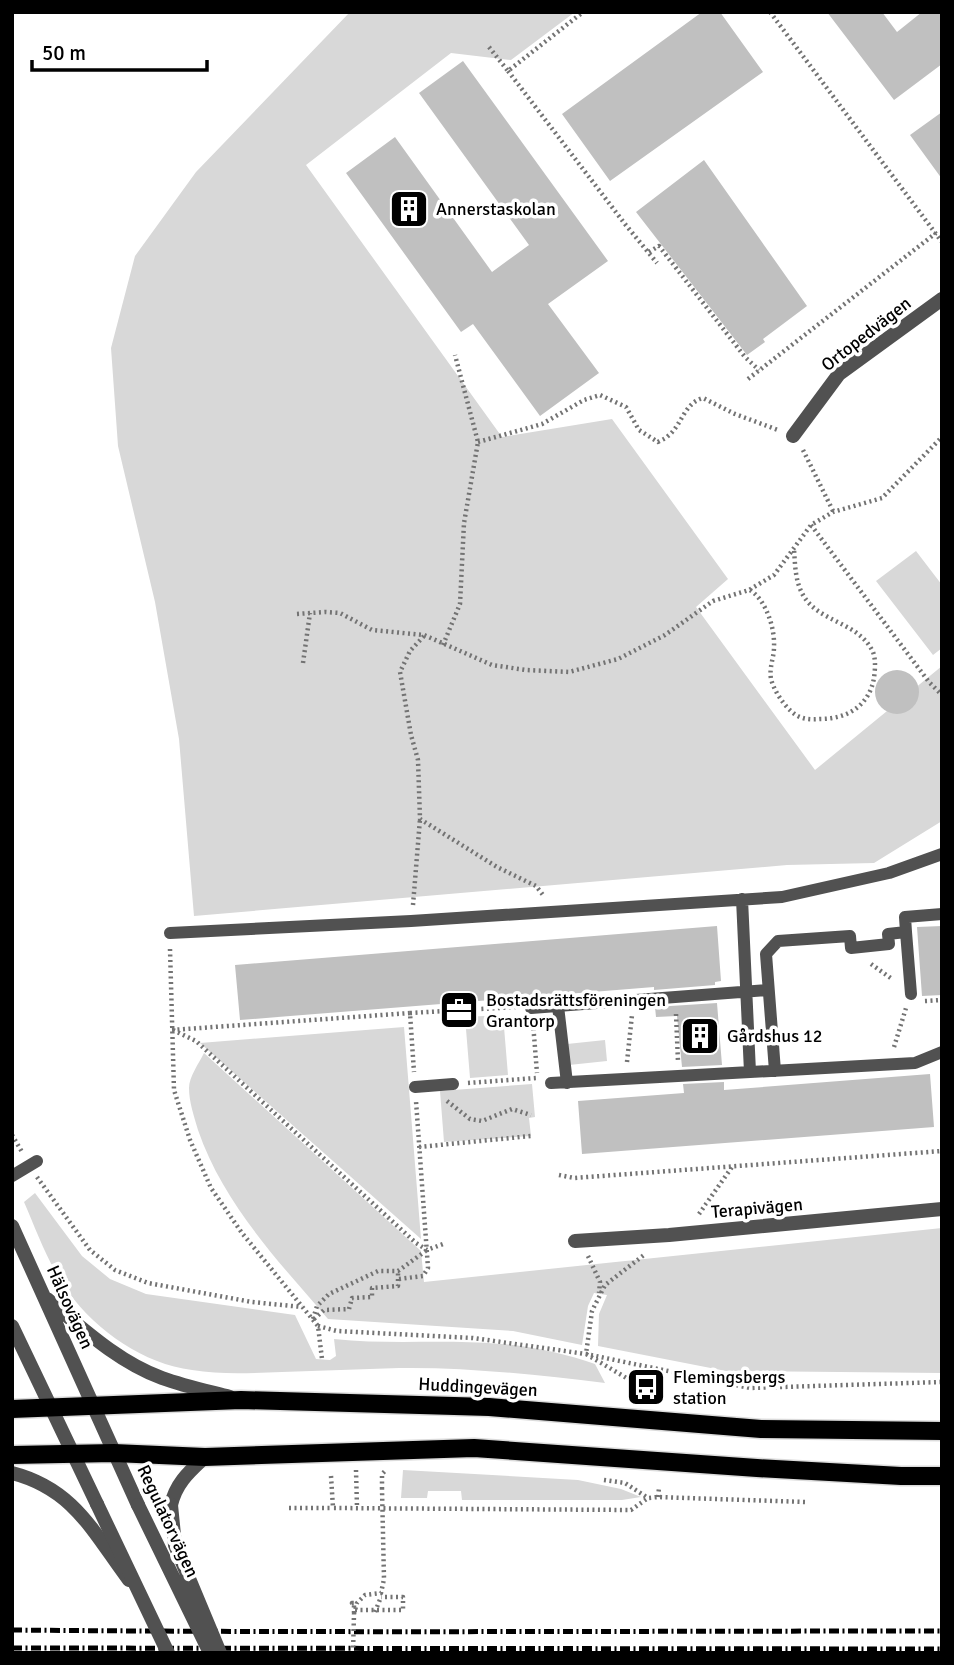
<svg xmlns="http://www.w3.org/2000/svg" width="954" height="1665" font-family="Signika,sans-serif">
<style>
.green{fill:#d8d8d8}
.building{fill:#c0c0c0}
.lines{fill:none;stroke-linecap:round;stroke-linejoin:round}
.primary-casing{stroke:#dbdbdb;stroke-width:21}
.path{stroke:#737373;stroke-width:4.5;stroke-dasharray:2 3.5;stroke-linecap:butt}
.service{stroke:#515151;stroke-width:12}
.minor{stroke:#515151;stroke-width:14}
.tertiary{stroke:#515151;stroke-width:14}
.primary{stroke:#000;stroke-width:18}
.rail{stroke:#000;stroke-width:5;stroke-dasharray:10 3.5 2 3.5;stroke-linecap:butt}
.path-bridge{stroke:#737373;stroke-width:4.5;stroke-dasharray:2 3.5;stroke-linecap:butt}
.tertiary-bridge{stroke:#515151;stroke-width:14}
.labels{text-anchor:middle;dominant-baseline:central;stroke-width:7;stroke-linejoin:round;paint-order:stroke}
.poi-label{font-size:18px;fill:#000;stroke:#fff;text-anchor:start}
.street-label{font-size:18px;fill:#000;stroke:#fff}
</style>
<rect width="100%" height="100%" fill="#fff"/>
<!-- green -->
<path class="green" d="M350,12h225l-64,48 -60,-7 -145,112 196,272 110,-18 116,160 -32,28 119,163 127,-104v155l-68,42 -87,2 -593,51 -15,-177 -24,-137 -37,-156 -7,-98 24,-92 61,-84z
M916,551l26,34v63l-9,7 -57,-74z
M503,1015l5,60 -38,3 -5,-61z
M404,1027l17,212 -221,-196z
M605,1040l2,21 -38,4 -2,-21z
M204,1053l217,198 3,31 518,-54v145l-216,-2 -128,-25 1,-32 8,-19 -13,-2 -6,13 -6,39 -69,-14 -185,-12c-50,-58 -105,-116 -130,-189 -4,-14 -9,-28 -9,-42 0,-11 10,-25 15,-35z
M532,1084l3,33 -6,1 2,18 -87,6 -4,-51z
M35,1193l47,63 28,23 36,15 149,21 21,44 14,1 6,-4 -2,-17c55,6 111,0 166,5 32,2 65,10 95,20l10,19c-68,-8 -137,-16 -206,-15 -39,1 -78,3 -117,4 -30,1 -60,3 -90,-2 -48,-6 -95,-39 -123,-77 -20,-27 -32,-61 -45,-91z
M403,1470l175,10 43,9 20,8 -19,3h-160l-1,-9h-33l-1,7h-26z"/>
<!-- building -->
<path class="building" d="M702,12h18l43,60 -153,109 -48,-67z
M827,12h55l15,20 25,-20h20v52l-48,36z
M463,61l145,200 -60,43 51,69 -59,43 -67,-92 -12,8 -115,-159 49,-36 97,135 37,-27 -110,-152z
M942,112v67l-32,-44z
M704,160l103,146 -44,33 2,3 -18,13 -111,-143z
M875 692a22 22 0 1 1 44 0a22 22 0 1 1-44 0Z
M717,926l4,55 -6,1v3l-61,5v-3l-414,33 -5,-55z
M942,926v69l-20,1 -5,-69z
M717,1003l5,62 -40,2 -5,-51 -21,1 -1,-10z
M930,1074l4,53 -352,27 -4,-53 106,-8 -1,-9 41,-2v8z"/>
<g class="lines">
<!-- primary casing -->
<g class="primary-casing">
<path id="primary" d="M12,1409l229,-9 248,7 272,22 181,2
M12,1455l102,-2 91,4 269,-9 283,20 144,8h41"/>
</g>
<!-- path -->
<path class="path" d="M770,12l172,230
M489,47l19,24 75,-59
M508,71l117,153 32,39
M649,252l10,-6 86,111 14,13
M748,379l188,-146
M478,442l64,-18 42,-24 16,-5 26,12 13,23 19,12c3,-2 7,-3 10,-6 14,-11 16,-33 35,-38l32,16 43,16
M803,450l30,61
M811,525l118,157 13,13
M750,590c16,10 25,38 24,57 0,11 -5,20 -3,32 3,11 11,24 20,32 8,8 18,9 29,8 27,0 49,-13 54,-41 1,-8 2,-18 -1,-26 -15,-32 -58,-29 -72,-61 -6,-13 -6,-28 -7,-42
M297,614l28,-2 15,1 32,17 52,5 68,30 34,5 43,2 49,-13 47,-24 48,-34 36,-11 25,-15 37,-50 22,-13 49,-14 60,-61
M424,636l-14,15 -10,21 11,63 7,25 2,59 77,48 39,19 7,9
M443,645l17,-41 4,-81 14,-81 -23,-87
M303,663l7,-50
M413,905l7,-86
M170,949l4,141 16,50 21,48 31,45 76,93 4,33
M871,964l21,15
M925,1001l17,-1
M410,1013l106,-6
M676,1014l2,48
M533,1023l4,50
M172,1030l238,-17 4,59
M173,1030l23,11 220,202 11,7 16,-6
M894,1047l12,-39
M627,1062l5,-47
M468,1083l68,-5
M447,1101l23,18 12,2 30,-12 19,6
M12,1135l10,17
M419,1147l112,-11
M559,1175l15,3 368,-27
M37,1177l53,73 25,20 33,13 104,19 50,5
M699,1214l33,-47
M588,1256l12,26 -1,11
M399,1279l24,-3 5,-8 -12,-167
M313,1319l4,-13 12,-12 49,-23h20l29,-21
M314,1319l10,-9 25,-1 3,-11 20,-1v-9l26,-2v-15
M318,1326l19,5 136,7 113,16 164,34 192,-6
M640,1386l-54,-32 6,-43 13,-26 39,-30
M356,1470l1,37
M331,1476l2,32 298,2 17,-12 10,-1 147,5
M604,1480l21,3 23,15
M382,1489v-15l3,-3
M658,1497l1,-9
M289,1508h44
M375,1612l6,-15
M354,1613v-9l-2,-1h5"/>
<!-- service -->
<path class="service" d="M742,899l8,173
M906,932l5,62
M170,933l241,-12 371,-24 107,-24 53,-19
M558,1006l9,77
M531,1008l237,-18
M775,1071l-9,-117 12,-13 72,-5 1,12 38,-4 -1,-10 18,-2 -1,-15 37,-3
M551,1083l364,-20 27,-11
M415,1087l38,-3
M12,1176l25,-15"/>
<!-- minor -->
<path class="minor" d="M793,436l46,-62 103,-75
M575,1241l94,-6 273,-26"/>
<!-- tertiary -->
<path class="tertiary" d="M12,1226l126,279
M47,1299c35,29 71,63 115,79 22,8 45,13 68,19
M12,1326l85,178
M12,1473c62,16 81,59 117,107
M171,1505c5,-22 18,-33 34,-48"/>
<!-- primary -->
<use href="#primary" class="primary"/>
<!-- rail -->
<path class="rail" d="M12,1630c310,3 620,1 930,1
M12,1648l930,1"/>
<!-- path-bridge -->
<path class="path-bridge" d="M355,1610h48v-13h-22
M353,1653l1,-39 3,-11 8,-8 16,-2 3,-14 -2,-90"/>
<!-- tertiary-bridge -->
<path class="tertiary-bridge" d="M97,1504l71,149
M138,1505l72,148
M171,1505l4,40 45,108"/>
</g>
<!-- icons -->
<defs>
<g id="building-square" transform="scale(2.0125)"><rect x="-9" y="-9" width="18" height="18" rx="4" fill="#000" stroke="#fff"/><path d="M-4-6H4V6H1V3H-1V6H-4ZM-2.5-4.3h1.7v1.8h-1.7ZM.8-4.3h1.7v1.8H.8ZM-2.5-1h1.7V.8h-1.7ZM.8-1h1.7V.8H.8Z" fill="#fff"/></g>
<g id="office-square" transform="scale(2.0125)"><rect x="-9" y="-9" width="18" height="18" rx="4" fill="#000" stroke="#fff"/><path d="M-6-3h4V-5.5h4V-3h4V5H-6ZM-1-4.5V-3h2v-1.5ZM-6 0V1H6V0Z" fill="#fff"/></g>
<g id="bus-square" transform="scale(2.0125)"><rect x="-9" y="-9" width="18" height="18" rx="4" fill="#000" stroke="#fff"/><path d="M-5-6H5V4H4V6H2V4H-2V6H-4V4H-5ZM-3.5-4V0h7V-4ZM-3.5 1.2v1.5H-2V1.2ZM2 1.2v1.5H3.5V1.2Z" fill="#fff"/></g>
</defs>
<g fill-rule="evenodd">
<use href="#building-square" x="409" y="209"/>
<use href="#office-square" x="459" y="1010"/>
<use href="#building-square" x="700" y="1036"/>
<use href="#bus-square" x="646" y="1387"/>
</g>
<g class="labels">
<!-- poi labels -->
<g class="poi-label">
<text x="436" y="209">Annerstaskolan</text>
<text x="486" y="1000">Bostadsrättsföreningen<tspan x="486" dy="21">Grantorp</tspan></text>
<text x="727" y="1036">Gårdshus 12</text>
<text x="673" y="1377">Flemingsbergs<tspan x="673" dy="21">station</tspan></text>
</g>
<!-- street labels -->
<g class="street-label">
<text transform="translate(866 334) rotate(-38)">Ortopedvägen</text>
<text transform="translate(757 1208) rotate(-5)">Terapivägen</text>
<text transform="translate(70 1307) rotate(66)">Hälsovägen</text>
<text transform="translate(478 1387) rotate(3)">Huddingevägen</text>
<text transform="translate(168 1521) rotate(65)">Regulatorvägen</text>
</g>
</g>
<!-- border -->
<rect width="954" height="1665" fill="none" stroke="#000000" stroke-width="28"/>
<!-- scale -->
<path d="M32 60v10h175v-10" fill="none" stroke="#000000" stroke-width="3.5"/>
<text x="42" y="60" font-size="21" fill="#000000" stroke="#ffffff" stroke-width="5" paint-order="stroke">50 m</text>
</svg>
